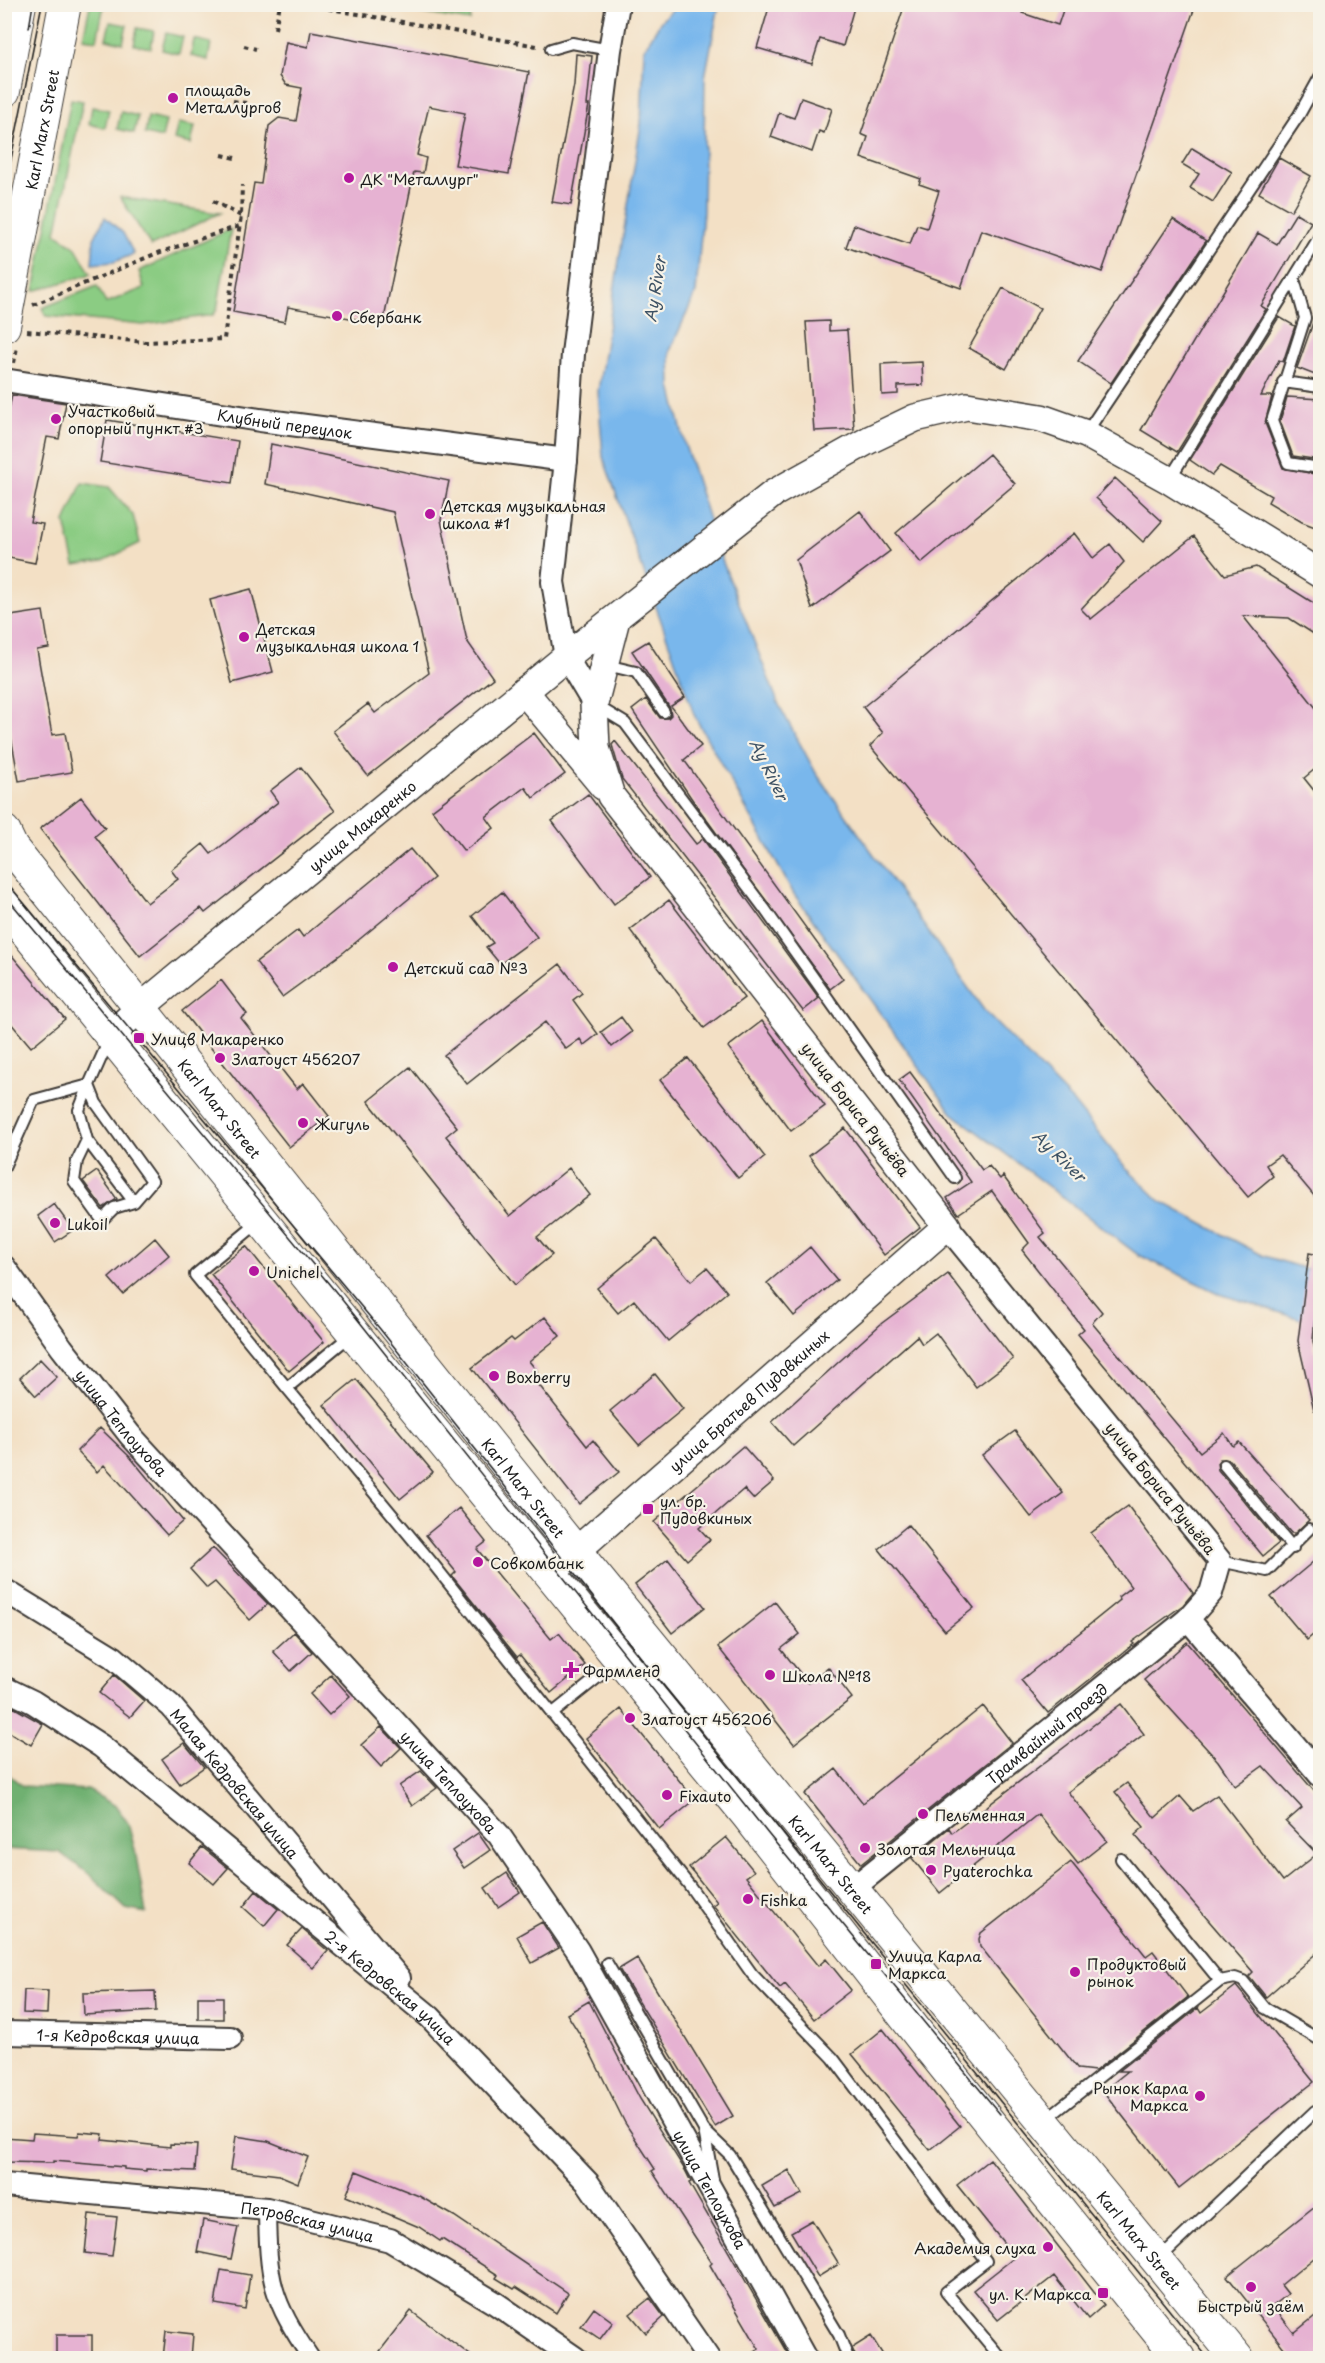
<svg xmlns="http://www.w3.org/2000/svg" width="1325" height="2363" font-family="'Playpen Sans',sans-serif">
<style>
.green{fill:#8bcc83;stroke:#547450;stroke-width:1.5}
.forest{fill:#70b071;stroke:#466646;stroke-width:1.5}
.water{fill:#79b7ec;stroke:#4a6a84;stroke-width:1.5}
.building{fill:#e6b2d2}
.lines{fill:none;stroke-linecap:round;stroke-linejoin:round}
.service-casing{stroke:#3c3935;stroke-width:14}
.pedestrian-casing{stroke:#3c3935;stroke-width:20}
.minor-casing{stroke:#3c3935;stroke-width:26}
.tertiary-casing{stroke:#3c3935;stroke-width:30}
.secondary-casing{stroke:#3c3935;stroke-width:34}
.path{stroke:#3c3935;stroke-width:4;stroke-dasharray:4.5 4.5;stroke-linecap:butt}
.service{stroke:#fff;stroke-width:10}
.pedestrian{stroke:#fff;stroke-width:16}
.minor{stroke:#fff;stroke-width:22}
.tertiary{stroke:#fff;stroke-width:27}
.secondary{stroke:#fff;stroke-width:32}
.tram{stroke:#1c1c1c;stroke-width:1.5}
.poi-dot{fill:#b5179e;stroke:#f7f3e8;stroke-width:2}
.labels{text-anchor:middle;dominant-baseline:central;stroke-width:4.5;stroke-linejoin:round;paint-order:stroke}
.poi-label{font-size:15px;fill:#1c1c1c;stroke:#f7f3e8;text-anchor:start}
.street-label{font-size:15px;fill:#1c1c1c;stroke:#f7f3e8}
.water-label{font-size:16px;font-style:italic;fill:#3d5265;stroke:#f7f3e8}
</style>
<rect width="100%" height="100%" fill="#f7f3e8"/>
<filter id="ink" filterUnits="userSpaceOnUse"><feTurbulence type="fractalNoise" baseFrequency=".0167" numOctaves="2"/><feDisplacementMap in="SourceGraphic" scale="12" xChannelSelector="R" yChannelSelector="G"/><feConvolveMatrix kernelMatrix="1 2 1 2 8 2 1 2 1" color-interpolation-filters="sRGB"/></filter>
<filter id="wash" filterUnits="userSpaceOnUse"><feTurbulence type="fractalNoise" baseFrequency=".008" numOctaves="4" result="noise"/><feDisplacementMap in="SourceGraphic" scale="24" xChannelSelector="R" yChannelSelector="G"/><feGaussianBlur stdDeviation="1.35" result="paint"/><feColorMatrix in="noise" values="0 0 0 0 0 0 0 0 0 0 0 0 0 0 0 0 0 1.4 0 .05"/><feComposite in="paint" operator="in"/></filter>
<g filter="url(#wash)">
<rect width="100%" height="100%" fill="#f3e0c5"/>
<!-- green -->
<path class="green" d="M90,5h14l-7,35 -14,-2z
M403,5v-1l69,1 -2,16 -68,-11z
M110,22l17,3 -4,18 -17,-4z
M137,28l17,3 -3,17 -17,-3z
M166,33l17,4 -4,17 -17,-4z
M194,39l17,4 -3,17 -17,-4z
M71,99l12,2 -27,132 20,15 15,26 -57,17z
M92,107l17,3 -4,18 -16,-4z
M121,112l17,4 -4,17 -17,-4z
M148,117l18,4 -4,17 -17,-4z
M178,123l17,3 -4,18 -17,-4z
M120,197l91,15 9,1 -69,33z
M231,229l-14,81 -4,5 -70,10 -97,-9 -4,-8 55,-22 9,17 38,-15 -5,-17z
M82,483l27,4 24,28 7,28 -37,18 -28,4 -10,-43z"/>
<!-- forest -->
<path class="forest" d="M4,1771l19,15 65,4 28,16 12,17 7,27 11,63 -20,-4 -37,-35 -30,-22 -54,-3z"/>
<!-- water -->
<path class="water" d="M677,5h42l-14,72 -2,135 -7,80 -26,59 1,35 14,59 37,115 57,145 37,68 170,240 88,90 52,65 34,33 39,21 65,34 56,17v52l-100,-31 -83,-40 -185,-141 -158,-219 -99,-177 -92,-260 -5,-66 43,-267 3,-75 17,-28z
M105,217l18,16 11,21 -20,8 -22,2 2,-25z"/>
<g id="blocks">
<!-- building -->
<path class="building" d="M770,4h85l-12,42 -23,-7 -8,25 -55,-16z
M905,4h120l-3,9 36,12 7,-21h131l-94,268 -121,-42 -20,58 -115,-41 8,-22 56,19 7,-19 10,3 12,-37 -20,-7 2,-5 -60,-21 7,-21 -7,-3z
M311,31l218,41 -20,102 -54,-9 10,-52 -36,-7 -12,49 9,3 -3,15 -9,-1 -31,152 -95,-17 -3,15 -52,-10 21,-129 7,1 8,-58 10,-8 17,3 6,-33 -16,-3 -6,-9 6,-34 22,5z
M576,54l16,2 -5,49h2l-18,100 -19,-3 22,-117z
M801,98l31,11 -8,24 -5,-2 -7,21 -41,-15 8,-24 15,5z
M1192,148l40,24 -19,30 -23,-14 9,-14 -17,-10z
M1279,158l32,18 -20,35 -32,-18z
M1296,213l15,9 -50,84 5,3 -89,143 -36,-22 117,-197 19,11z
M1173,219l33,22 -95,142 -33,-22z
M1003,288l37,20 -34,61 -37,-21z
M1320,303v74l-23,-9z
M1279,317l16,9 -12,36 -4,-2 -18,36h11l-7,27 18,45 37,7v54l-18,-7 -34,-20 3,-6 -51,-30 -8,9 -22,-15z
M829,321v10l18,-1 7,99 -40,2 -8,-109z
M922,362l1,23 -25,1v8l-16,1 -1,-31z
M12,395l54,8 -7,36 -12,-2 -17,85 13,2 -8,39 -31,-6v-125z
M1287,397l33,2v61l-27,-4 -13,-35z
M107,420l131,21 -6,42 -132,-21z
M271,444l178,37 -8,39 26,121 26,37 -125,98 -35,-45 35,-27 7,9 54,-40 -36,-161 -128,-28z
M989,454l26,30 -94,79 -25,-30z
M1115,478l47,43 -19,21 -47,-44z
M860,511l30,40 -78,58 -16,-49z
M1074,533l19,25 17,-14 14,18 -43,47 10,10 103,-83 31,39 31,-8 64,40v31l-31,-20 -46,-2 77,97v52l-16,13 16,20v405l-40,-48 -14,10 7,11 -25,21 -378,-451 13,-13 -20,-26z
M251,589l22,83 -41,11 -22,-83z
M43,611l6,37 -12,2 15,85 13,-2 7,39 -53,9 -15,-83v-81z
M648,641l37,56 -14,9 30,40 -17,14 159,219 -13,10 -134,-184 -64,-95 14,-11 14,19h8l3,-3 -1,-7 -38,-57z
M534,733l31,41 -32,24 -8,-11 -39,30 8,11 -30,23 -32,-41z
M615,741l81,103 7,-5 116,159 -16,13 -181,-232 -10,-34z
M301,767l34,44 -130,102 -4,-5 -61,48 -100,-127 41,-32 24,31 -10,8 52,67 31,-24 -7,-9 32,-26 8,10 67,-52 -8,-11z
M588,794l62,83 -36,27 -62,-83z
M410,849l24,29 -90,74 -62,45 -26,-35 42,-32 5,7z
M502,892l35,45 -37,27 -14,-17 7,-4 -21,-27z
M669,900l75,98 -40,30 -74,-98z
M4,946l61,73 -34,28 -27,-32z
M560,964l22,29 -9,7 25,34 -14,11 -4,-6 -14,10 -21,-27 -78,62 -23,-29z
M221,980l26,34 -6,4 56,71 6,-6 26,33 -40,31 -107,-136z
M621,1017l11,15 -20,15 -11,-15z
M762,1021l63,85 -34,25 -63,-84z
M688,1058l77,99 -27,21 -78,-98z
M410,1067l47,60 -11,9 64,80 59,-48 21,27 -53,42 15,18 -37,30 -147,-184z
M910,1072l72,98 7,-4 11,13 3,-3 42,57 -5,4 62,75 -10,11 108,129 24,-19 9,13 6,-4 70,78 -14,13h-4l-61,-73 -10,-1 -3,4 1,7 61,73 -16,13 -185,-222 6,-5 -62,-79 7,-7 -37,-52 -34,23 -11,-16 24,-16 -72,-102z
M845,1128l75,99 -36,28 -75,-99z
M97,1171l20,28 -14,9 -20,-27z
M54,1204l19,26 -18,12 -17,-26z
M155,1238l14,17 -46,39 -14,-16z
M656,1239l35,42 16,-13 20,24 -59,49 -34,-41 -16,13 -21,-25z
M246,1246l78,96 -35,29 -78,-97z
M810,1247l27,33 -43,36 -27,-33z
M1309,1253l11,2 -7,86 7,30v39h-6l-16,-69z
M948,1274l65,85 -37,28 -40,-54 -14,11 -5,-8 -124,110 -21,-24 110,-99z
M545,1317l15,19 -31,25 8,10 -6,4 56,71 6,-6 26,32 -40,32 -107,-136 39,-30 3,3z
M40,1359l17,18 -21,19 -16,-18z
M655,1374l28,35 -44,36 -29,-34z
M356,1379l77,93 -33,27 -76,-94z
M100,1428l31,30 52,63 -16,14 -63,-70 -7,7 -20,-21z
M1015,1431l48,62 -32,24 -49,-62z
M743,1446l31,35 -21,18 -9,-10 -45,39 11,12 -23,20 -33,-38z
M1128,1506l65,87 -10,12 -51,37 2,2 -86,69 -27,-33 99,-80 -2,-3 13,-10 -40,-54z
M459,1508l27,34 -9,7 74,90 8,-6 26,32 -34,28 -31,-38 -3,2 -65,-81 4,-4 -30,-37z
M908,1525l66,83 -29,23 -66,-82z
M213,1548l55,56 -18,16 -35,-38 -8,6 -17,-19z
M1320,1556v73l-13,11 -36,-43z
M668,1559l37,48 -33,26 -37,-48z
M775,1602l25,32 -19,15 27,34 20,-16 24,31 -58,46 -76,-97z
M294,1632l18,20 -21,19 -18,-20z
M1187,1642l133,156v152l-54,47 -17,-21 4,-4 -118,-137 9,-8 -29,-35 12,-9 28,35 25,-22 13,15 24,-16 66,86 34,-27 -31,-32 16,-14 -39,-42 -28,20 -17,-25 -74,-81z
M114,1675l30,26 -14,16 -31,-24z
M331,1675l19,21 -21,19 -19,-21z
M1121,1704l23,30 -76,58 39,49 -29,23 -40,-50 -98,79 -28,-35 37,-30 3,5z
M983,1706l29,37 -151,121 -56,-70 31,-25 27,34z
M13,1707l30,17 -12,21 -27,-16v-8z
M621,1709l74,91 -36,29 -73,-91z
M381,1727l20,21 -20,19 -20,-22z
M184,1743l20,24 -24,17 -18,-25z
M421,1771l16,17 -25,18 -13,-20z
M478,1833l12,17 -26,18 -12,-17z
M726,1837l28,34 -8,6 72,89 8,-7 25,31 -37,29 -29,-35 -5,4 -67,-83 4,-3 -28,-35z
M202,1847l26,21 -14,16 -25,-21z
M1071,1862l75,94 7,-5 35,46 -93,74 -17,-2 -98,-123 -1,-7 2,-6z
M507,1873l13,19 -22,15 -13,-19z
M256,1891l22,18 -14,17 -21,-19z
M542,1922l17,26 -27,15 -15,-27z
M302,1929l26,22 -15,17 -26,-23z
M637,1958l96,158 -18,11 -96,-158z
M1236,1986l78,96 -135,106 -76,-97 25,-20h-9l79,-63 3,5z
M24,1990l24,1 -1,23 -24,-1z
M155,1991l1,20 -72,4 -1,-22z
M198,1997h25v22h-25z
M589,2001l51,98 45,71 6,12 -2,1 101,175h-46l15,-9 -49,-84 2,-2 -60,-92 3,-2 -30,-46 -39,-79 -19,-30z
M883,2029l77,97 -30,24 -78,-96z
M79,2132l24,2 -1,6 68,7v-3l27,1 -2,26 -49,-2v2l-22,-2v-2l-71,-6v2l-49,-1v-25l28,2 1,-6 45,3z
M236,2136l32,5 40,16 -10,26 -19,-8 -48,-6z
M990,2159l114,146 -16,14 -34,-43 -56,44 -25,-30 42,-33 -58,-72z
M789,2170l13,24 -27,14 -13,-22z
M356,2171l63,25 35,20 114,77 -12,20 -40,-26 -2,2 -18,-11 2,-3 -56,-36 -2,2 -21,-14 -73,-31z
M1320,2202v51l-39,32 7,9 -15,12 21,27 26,-21v46h-28l-65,-82z
M89,2214l28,3 -5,39 -27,-3z
M203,2220l35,7 -7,32 -34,-7z
M812,2220l27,44 -21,13 -27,-45z
M221,2270l29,5 -5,34 -30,-5z
M650,2298l14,19 -18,16 -16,-19z
M594,2308l19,14 -13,17 -19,-13z
M411,2311l63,47h-84l-10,-7z
M166,2331l27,3 -2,24h-28z
M56,2335h36v23h-36z
M871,2336l14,22h-28l-2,-3 -3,-7z"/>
</g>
</g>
<g filter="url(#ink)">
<use href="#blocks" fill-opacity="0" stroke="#3c3935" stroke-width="1.5"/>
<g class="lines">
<!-- service casing -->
<g class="service-casing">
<path id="service" d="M551,49l21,-6 38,7
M1294,279l11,39 -33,103 16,42 32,5
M1283,382l37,5
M1086,433l213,-318 21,-38
M1169,480l151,-244
M606,665l30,7 28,40
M597,706l28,17 139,185 191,270
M89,1085l7,18 56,78 -18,21 -20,6 -12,12 -28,-39 3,-20 10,-21 -8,-30z
M87,1140l47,62
M4,1167l30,-67 55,-15 20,-45
M259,1222l-64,53 92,113
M351,1335l-64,53 147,177 255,320 63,89 81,84 153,203 -40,31 55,66
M1224,1465l69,83
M1220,1561l47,10 42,-42
M552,1714l65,-52
M607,1963l97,167 9,49
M1220,1981l15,-3 8,3 22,27 55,32
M1045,2120l175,-139 -99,-122
M704,2130l26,25 109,180 9,23
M1159,2259l156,-148"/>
</g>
<!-- pedestrian casing -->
<g class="pedestrian-casing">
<path id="pedestrian" d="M267,2209c1,71 4,90 44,149"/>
</g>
<!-- minor casing -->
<g class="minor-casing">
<g id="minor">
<path id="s1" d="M4,380l256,40 306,40"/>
<path d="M594,704l-28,-47 -13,-75 13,-122 7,-106 37,-304 8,-46"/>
<path id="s2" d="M4,1267l58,81 68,87 369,400 79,116 227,407"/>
<path id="s3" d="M4,1590l109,67 58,49 228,272"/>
<path d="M1188,1619l132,156"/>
<path id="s4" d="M4,1688l29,14 68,44 329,271 158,166 120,175"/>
<path id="s5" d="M852,1889l336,-270 23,-26 9,-32 -273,-335"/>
<path id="s6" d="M4,2033l226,5"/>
<path id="s7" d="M4,2185l263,24 123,31 105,63 80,55"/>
</g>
</g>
<!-- tertiary casing -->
<g class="tertiary-casing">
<g id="tertiary">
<path d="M524,691l79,95"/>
<path id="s8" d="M111,1035l30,-28 425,-350 208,-164 95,-53 46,-22 52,-12 74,12 45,16 83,46 151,94"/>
<path id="s9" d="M550,1574l397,-348 -336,-430 -15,-48 -2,-44 22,-85"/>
</g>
</g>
<!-- secondary casing -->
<g class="secondary-casing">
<g id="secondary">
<path d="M4,91l16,-87"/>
<path id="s10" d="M4,326l61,-322"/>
<path id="s11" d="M4,831l8,17 563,703 662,807"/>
<path d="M4,905l743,910 176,225 256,318"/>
</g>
</g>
<!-- path -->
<path class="path" d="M302,4l235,42
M275,29l5,-25
M244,46l12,3
M233,101l13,2
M222,155l13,3
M213,201l28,15
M33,305l122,-51 84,-28
M27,331l118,11 79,-3 17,-123 1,-31
M14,363l3,-16"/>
<!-- service -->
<use href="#service" class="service"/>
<!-- pedestrian -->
<use href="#pedestrian" class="pedestrian"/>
<!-- minor -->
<use href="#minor" class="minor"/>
<!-- tertiary -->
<use href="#tertiary" class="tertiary"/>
<!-- secondary -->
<use href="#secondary" class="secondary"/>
<!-- tram -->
<path class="tram" d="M29,28l4,-24
M4,194l38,-190
M4,879l376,450 274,345 554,684
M4,894l331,397 434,544 231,279"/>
</g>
</g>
<!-- markers -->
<g class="poi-dot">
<circle cx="173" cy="98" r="6"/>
<circle cx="349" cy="178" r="6"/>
<circle cx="337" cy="316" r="6"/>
<circle cx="56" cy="419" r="6"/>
<circle cx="430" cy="514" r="6"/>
<circle cx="244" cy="637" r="6"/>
<circle cx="393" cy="967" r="6"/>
<rect x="133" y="1032" width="12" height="12" rx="3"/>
<circle cx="220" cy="1058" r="6"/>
<circle cx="303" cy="1123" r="6"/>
<circle cx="55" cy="1223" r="6"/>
<circle cx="254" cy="1271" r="6"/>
<circle cx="494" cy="1376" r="6"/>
<rect x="642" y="1503" width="12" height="12" rx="3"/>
<circle cx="478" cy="1562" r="6"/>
<path d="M568 1661h6v6h6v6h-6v6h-6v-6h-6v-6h6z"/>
<circle cx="770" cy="1675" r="6"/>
<circle cx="630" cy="1718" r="6"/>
<circle cx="667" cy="1795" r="6"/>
<circle cx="923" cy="1814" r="6"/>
<circle cx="865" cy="1848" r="6"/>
<circle cx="931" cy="1870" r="6"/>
<circle cx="748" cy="1899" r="6"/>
<rect x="870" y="1958" width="12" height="12" rx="3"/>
<circle cx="1075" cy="1972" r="6"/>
<circle cx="1200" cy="2096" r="6"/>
<circle cx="1048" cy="2247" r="6"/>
<circle cx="1251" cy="2287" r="6"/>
<rect x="1097" y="2287" width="12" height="12" rx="3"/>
</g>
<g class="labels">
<!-- poi labels -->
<g class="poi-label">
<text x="185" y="89">площадь<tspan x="185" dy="17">Металлургов</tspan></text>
<text x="361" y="178">ДК "Металлург"</text>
<text x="349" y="316">Сбербанк</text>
<text x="68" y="410">Участковый<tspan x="68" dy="17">опорный пункт #3</tspan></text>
<text x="442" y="505">Детская музыкальная<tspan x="442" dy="17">школа #1</tspan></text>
<text x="256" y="628">Детская<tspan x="256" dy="17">музыкальная школа 1</tspan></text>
<text x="405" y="967">Детский сад №3</text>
<text x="151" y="1038">Улицв Макаренко</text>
<text x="232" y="1058">Златоуст 456207</text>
<text x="315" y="1123">Жигуль</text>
<text x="67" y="1223">Lukoil</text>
<text x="266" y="1271">Unichel</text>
<text x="506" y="1376">Boxberry</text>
<text x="660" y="1500">ул. бр.<tspan x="660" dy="17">Пудовкиных</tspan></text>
<text x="490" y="1562">Совкомбанк</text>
<text x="583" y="1670">Фармленд</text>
<text x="782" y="1675">Школа №18</text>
<text x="642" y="1718">Златоуст 456206</text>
<text x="679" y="1795">Fixauto</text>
<text x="935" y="1814">Пельменная</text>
<text x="877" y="1848">Золотая Мельница</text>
<text x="943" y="1870">Pyaterochka</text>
<text x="760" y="1899">Fishka</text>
<text x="888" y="1955">Улица Карла<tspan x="888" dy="17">Маркса</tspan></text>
<text x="1087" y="1963">Продуктовый<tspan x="1087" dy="17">рынок</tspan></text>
<text x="1188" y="2087" text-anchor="end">Рынок Карла<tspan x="1188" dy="17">Маркса</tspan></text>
<text x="1036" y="2247" text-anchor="end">Академия слуха</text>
<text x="1091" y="2293" text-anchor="end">ул. К. Маркса</text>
<text x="1251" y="2305" text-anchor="middle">Быстрый заём</text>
</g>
<!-- street labels -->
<g class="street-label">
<text stroke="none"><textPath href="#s10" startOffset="200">Karl Marx Street</textPath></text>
<text stroke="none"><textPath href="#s1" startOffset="284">Клубный переулок</textPath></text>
<text stroke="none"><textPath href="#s8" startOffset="327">улица Макаренко</textPath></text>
<text stroke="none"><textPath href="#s11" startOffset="352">Karl Marx Street</textPath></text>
<text transform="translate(856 1109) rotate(52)">улица Бориса Ручьёва</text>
<text stroke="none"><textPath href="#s9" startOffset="264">улица Братьев Пудовкиных</textPath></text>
<text stroke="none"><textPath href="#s2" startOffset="195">улица Теплоухова</textPath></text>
<text stroke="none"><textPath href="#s11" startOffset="838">Karl Marx Street</textPath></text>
<text transform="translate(1161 1488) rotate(51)">улица Бориса Ручьёва</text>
<text stroke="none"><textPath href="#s5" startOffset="249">Трамвайный проезд</textPath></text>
<text stroke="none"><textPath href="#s2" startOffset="681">улица Теплоухова</textPath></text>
<text stroke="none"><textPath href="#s3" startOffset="304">Малая Кедровская улица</textPath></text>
<text stroke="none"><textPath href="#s11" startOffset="1324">Karl Marx Street</textPath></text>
<text stroke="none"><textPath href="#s4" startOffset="490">2-я Кедровская улица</textPath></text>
<text stroke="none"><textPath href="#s6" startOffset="114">1-я Кедровская улица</textPath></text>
<text stroke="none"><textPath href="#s2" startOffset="1167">улица Теплоухова</textPath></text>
<text stroke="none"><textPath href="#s7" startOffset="306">Петровская улица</textPath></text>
<text stroke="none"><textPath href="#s11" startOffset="1810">Karl Marx Street</textPath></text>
</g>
<!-- water labels -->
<g class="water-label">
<text transform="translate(654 289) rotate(-81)">Ay River</text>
<text transform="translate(770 769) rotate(64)">Ay River</text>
<text transform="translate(1060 1155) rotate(44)">Ay River</text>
</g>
</g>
<!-- margin -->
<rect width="1325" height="2363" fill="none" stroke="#f7f3e8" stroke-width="24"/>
</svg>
